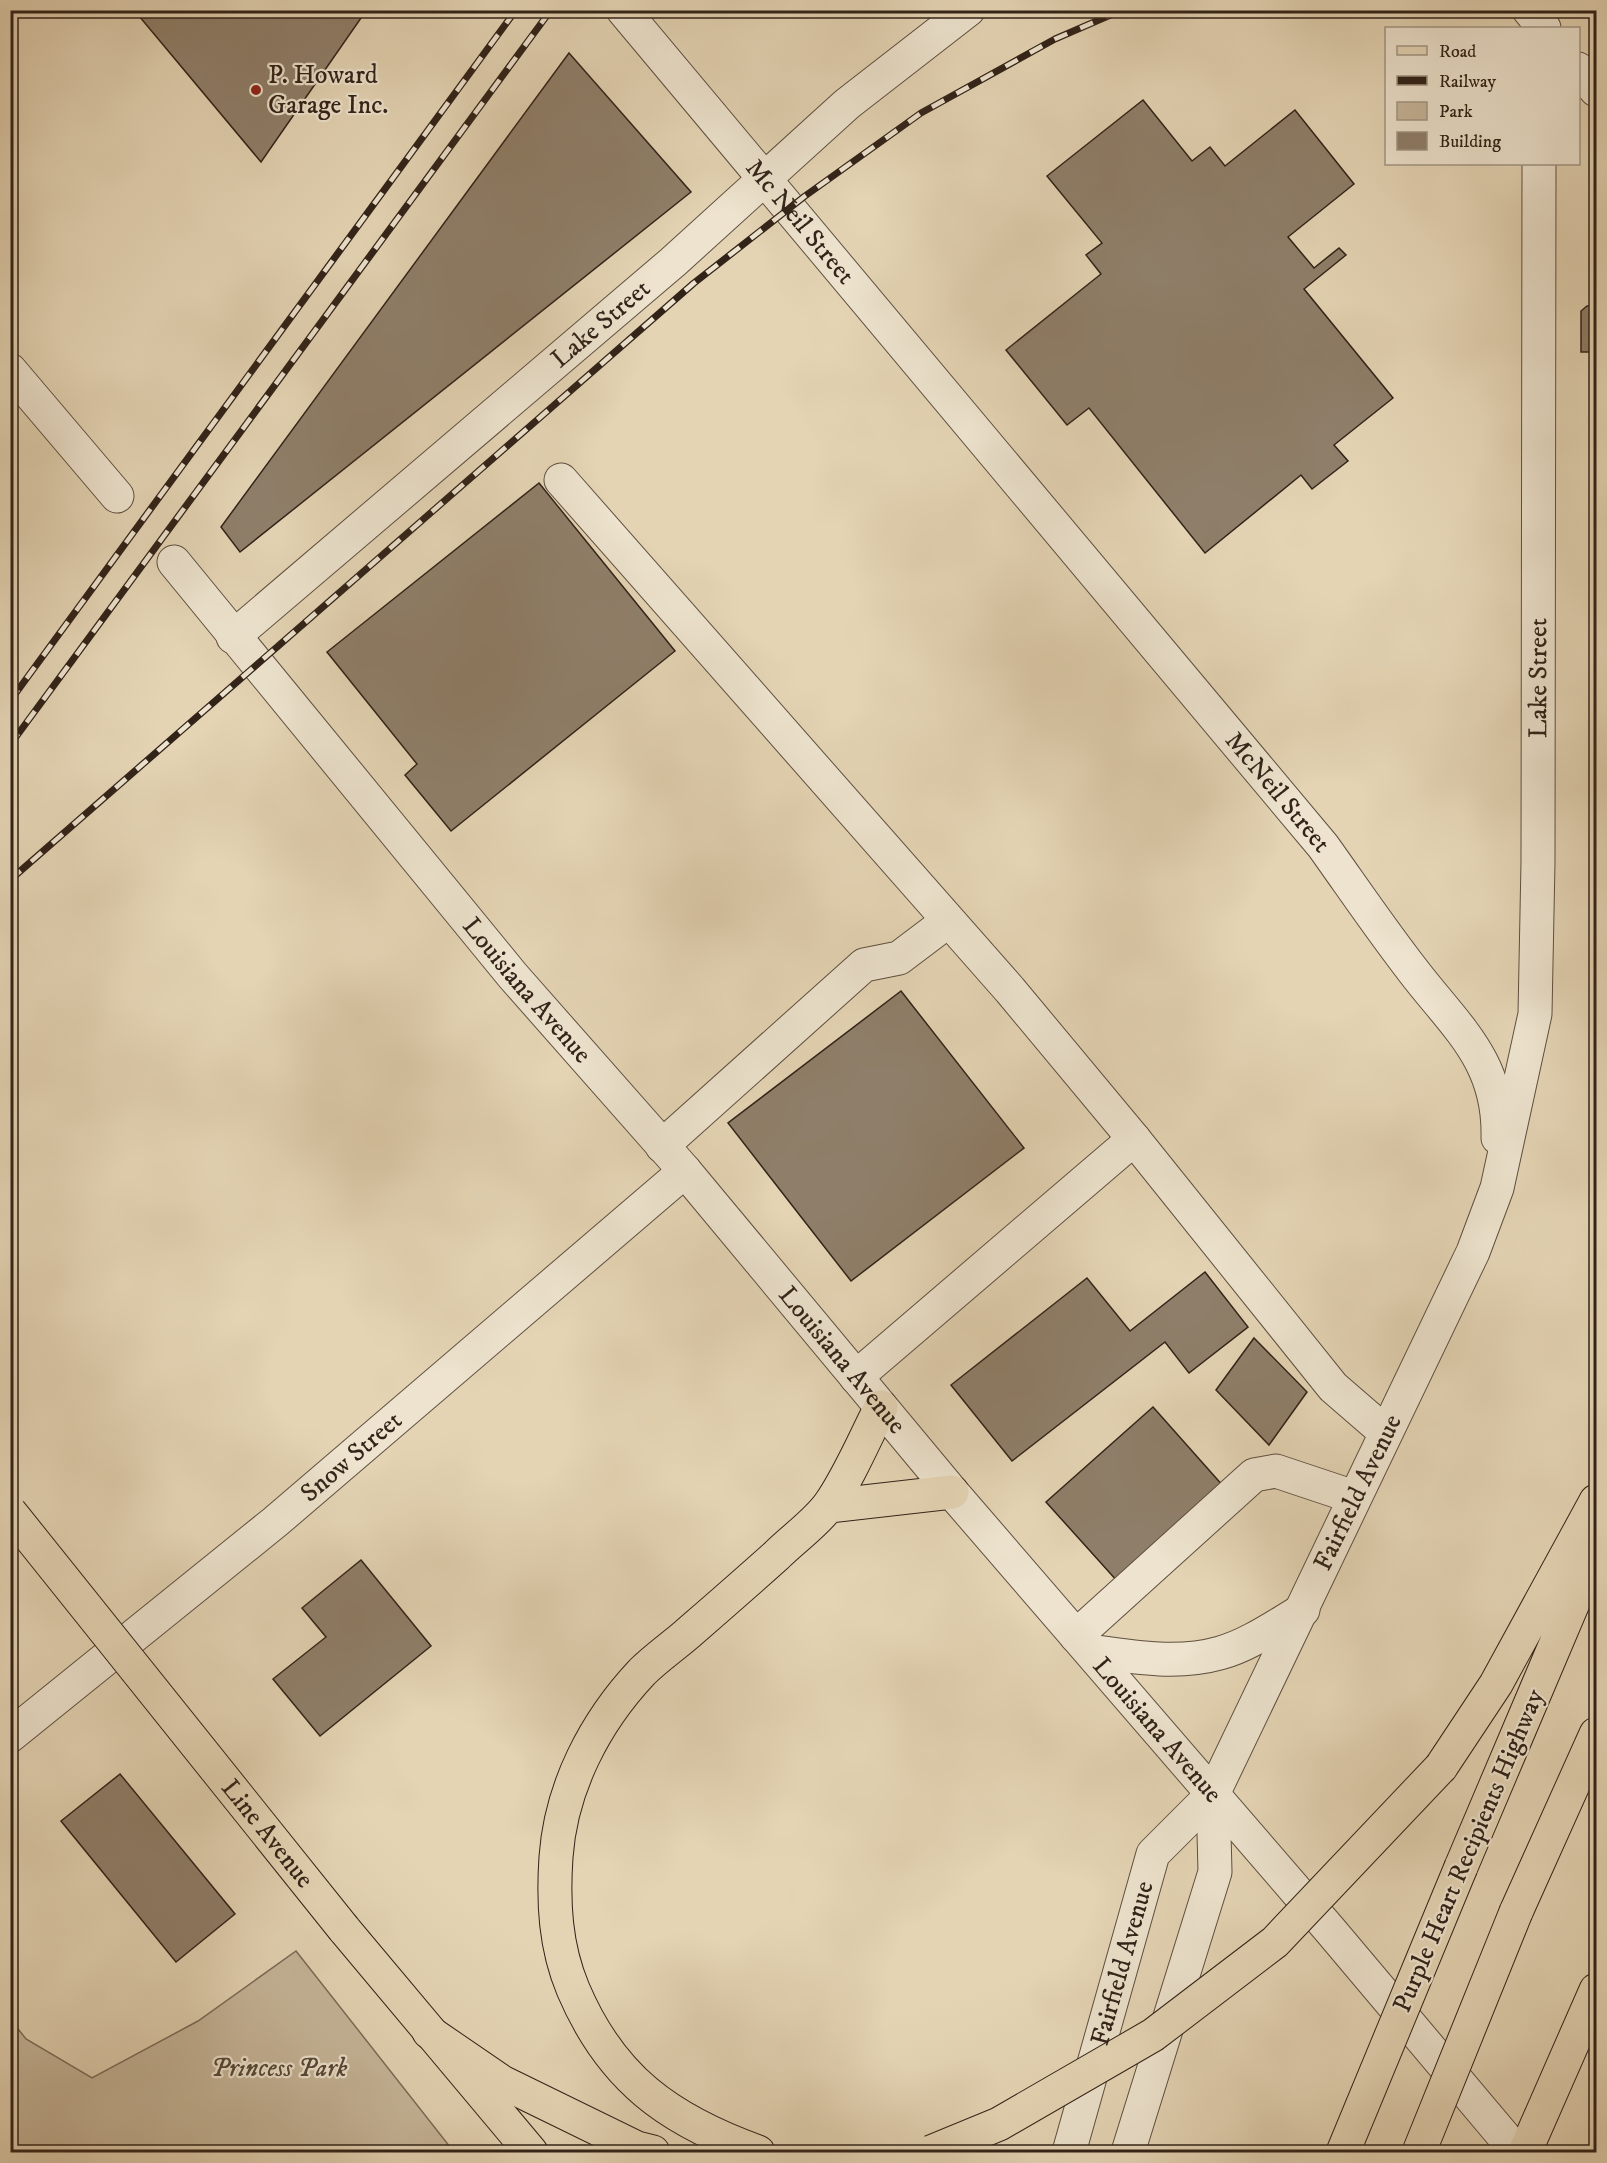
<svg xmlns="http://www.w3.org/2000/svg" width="1607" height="2163" font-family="'IM FELL DW Pica',serif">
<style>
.green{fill:#c6b69a;stroke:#7c6c5a;stroke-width:1.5}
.building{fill:#8f7f6a;stroke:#322319;stroke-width:1.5}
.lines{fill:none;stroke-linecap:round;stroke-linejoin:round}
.minor-casing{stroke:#5e4f40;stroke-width:35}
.major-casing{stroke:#322319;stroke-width:35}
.highway-casing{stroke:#322319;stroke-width:35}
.minor{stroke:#ede3ce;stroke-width:33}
.major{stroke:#e4d4b4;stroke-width:33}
.highway{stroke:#e4d4b4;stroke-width:33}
.rail-casing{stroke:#322319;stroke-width:7}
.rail{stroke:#ede3ce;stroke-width:4.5;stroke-dasharray:14;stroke-linecap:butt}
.major-bridge-casing{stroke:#322319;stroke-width:35;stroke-linecap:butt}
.highway-bridge-casing{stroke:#322319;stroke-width:35;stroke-linecap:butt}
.major-bridge{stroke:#e4d4b4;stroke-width:33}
.highway-bridge{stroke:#e4d4b4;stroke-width:33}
.poi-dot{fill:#8f2418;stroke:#ede3ce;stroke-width:2}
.labels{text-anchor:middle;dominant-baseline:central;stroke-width:4.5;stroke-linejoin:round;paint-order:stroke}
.poi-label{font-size:26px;fill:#322319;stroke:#ede3ce;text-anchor:start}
.street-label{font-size:26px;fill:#322319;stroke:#ede3ce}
.park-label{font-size:26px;font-style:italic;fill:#574839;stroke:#ede3ce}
</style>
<rect width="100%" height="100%" fill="#e4d4b4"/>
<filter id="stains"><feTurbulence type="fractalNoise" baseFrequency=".00333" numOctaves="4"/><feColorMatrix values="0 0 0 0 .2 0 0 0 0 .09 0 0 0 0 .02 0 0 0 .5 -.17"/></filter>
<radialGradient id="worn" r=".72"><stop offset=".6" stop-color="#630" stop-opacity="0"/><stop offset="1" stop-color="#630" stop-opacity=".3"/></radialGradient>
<!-- green -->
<path class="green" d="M296,1951l158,201h-443v-132l15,19 66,39 106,-57z"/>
<!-- building -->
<path class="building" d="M134,10h220l7,8 -100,144z
M569,53l122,139 -451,360 -19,-25z
M1143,100l49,61 18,-14 15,19 70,-56 59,74 -66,53 26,31 25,-20 7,7 -42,34 89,109 -59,47 14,16 -36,28 -11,-14 -96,78 -116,-145 -22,17 -61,-75 95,-76 -15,-19 16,-12 -55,-67z
M1587,306h9v46h-15v-41z
M539,483l136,168 -224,180 -46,-56 12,-11 -90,-112z
M901,991l123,157 -173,133 -123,-158z
M1205,1272l43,55 -59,46 -24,-31 -153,119 -61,-76 136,-107 43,53z
M1254,1338l53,54 -38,53 -53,-55z
M1153,1407l71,80 -106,95 -72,-80z
M361,1560l70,86 -111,90 -47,-57 53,-42 -24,-29z
M120,1774l115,140 -59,48 -115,-141z"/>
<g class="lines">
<!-- minor casing -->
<g class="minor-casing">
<g id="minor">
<path id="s1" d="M623,10l700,836c30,42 59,85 91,126 43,56 86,89 84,166"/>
<path d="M1529,10l15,18"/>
<path d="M1578,69l18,21"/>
<path d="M10,370l107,126"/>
<path d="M561,480l449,510 124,149 199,248 52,45"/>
<path id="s2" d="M174,562l339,414 172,195 267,321 378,438 187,222"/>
<path id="s3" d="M233,637l440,-375 174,-158 121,-94"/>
<path d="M662,1146l202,-181 35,-7 49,-37"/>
<path d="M856,1377l278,-238"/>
<path d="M1076,1636l178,-161 22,-4 78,26"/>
<path d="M1090,1651c42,6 88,14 130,2 29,-8 57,-28 83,-43"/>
<path id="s4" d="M10,1736l265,-214 410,-351"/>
<path id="s5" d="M1069,2152l84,-298 60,-60 260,-542 24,-64 38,-174 3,-152 1,-698"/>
<path d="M1128,2152l87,-280 -2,-78"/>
</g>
</g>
<!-- major casing -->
<g class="major-casing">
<path id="major" d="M344,1929l187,223"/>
</g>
<!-- highway casing -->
<g class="highway-casing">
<path id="highway" d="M829,1506l123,-14
M1441,1767l55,-83 100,-183
M1461,1867l135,-318
M1516,1912l80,-178
M429,2032l73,50 135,66 16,4
M758,2152c-89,-32 -147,-73 -185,-163 -18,-43 -20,-87 -17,-132 5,-70 39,-135 86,-185 13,-13 30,-25 44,-37 31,-27 61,-53 91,-80 16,-16 39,-32 52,-50 20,-28 36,-67 52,-98
M1525,2152l71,-162"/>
</g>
<!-- minor -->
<use href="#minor" class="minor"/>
<!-- major -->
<use href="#major" class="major"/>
<!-- highway -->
<use href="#highway" class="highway"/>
<!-- rail casing -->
<g class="rail-casing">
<path id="rail" d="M10,701l506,-691
M10,745l541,-735
M10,880l684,-597 111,-87 116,-83 134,-74 67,-29"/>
</g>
<!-- rail -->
<use href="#rail" class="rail"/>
<!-- major-bridge casing -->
<g class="major-bridge-casing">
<g id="major-bridge">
<path id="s6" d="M10,1512l334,417"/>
</g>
</g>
<!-- highway-bridge casing -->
<g class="highway-bridge-casing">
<path id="highway-bridge" d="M931,2152l68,-28 154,-89 122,-93 166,-175
M1343,2152l118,-285
M1419,2152l97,-240"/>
</g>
<!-- major-bridge -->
<use href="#major-bridge" class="major-bridge"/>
<!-- highway-bridge -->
<use href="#highway-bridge" class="highway-bridge"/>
</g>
<!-- markers -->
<circle class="poi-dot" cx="256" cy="90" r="6"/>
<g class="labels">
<!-- poi labels -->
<g class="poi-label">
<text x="268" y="75">P. Howard<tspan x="268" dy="30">Garage Inc.</tspan></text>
</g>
<!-- street labels -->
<g class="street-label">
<text stroke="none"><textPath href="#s1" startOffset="276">Mc Neil Street</textPath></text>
<text stroke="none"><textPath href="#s3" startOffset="483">Lake Street</textPath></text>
<text stroke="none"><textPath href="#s5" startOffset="1578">Lake Street</textPath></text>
<text stroke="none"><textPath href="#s1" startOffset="1020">McNeil Street</textPath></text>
<text stroke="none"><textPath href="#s2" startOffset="555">Louisiana Avenue</textPath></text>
<text stroke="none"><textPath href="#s2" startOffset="1041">Louisiana Avenue</textPath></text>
<text stroke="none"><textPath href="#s4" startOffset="441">Snow Street</textPath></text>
<text stroke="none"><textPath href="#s5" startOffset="729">Fairfield Avenue</textPath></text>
<text stroke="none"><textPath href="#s2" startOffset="1527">Louisiana Avenue</textPath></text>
<text stroke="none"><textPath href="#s6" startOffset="412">Line Avenue</textPath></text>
<text transform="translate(1469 1851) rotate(-67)">Purple Heart Recipients Highway</text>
<text stroke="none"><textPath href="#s5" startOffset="196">Fairfield Avenue</textPath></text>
</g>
<!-- park labels -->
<g class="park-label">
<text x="279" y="2068">Princess Park</text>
</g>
</g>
<!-- margin -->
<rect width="1607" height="2163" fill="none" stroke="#e4d4b4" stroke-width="36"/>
<rect x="12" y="12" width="1583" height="2139" fill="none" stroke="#322319" stroke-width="3"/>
<rect x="18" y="18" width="1571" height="2127" fill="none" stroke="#322319" stroke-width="1.5"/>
<!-- legend -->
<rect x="1385" y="27" width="195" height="138" fill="#ede3ce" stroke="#a29686" stroke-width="1.5"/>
<rect x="1397" y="46" width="30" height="9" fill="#e4d4b4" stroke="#a29686" stroke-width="1.5"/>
<text x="1439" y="57" font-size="18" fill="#322319">Road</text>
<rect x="1397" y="76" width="30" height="9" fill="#322319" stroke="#a29686" stroke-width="1.5"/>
<text x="1439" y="87" font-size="18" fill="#322319">Railway</text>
<rect x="1397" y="102" width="30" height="18" fill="#c6b69a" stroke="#a29686" stroke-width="1.5"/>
<text x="1439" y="117" font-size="18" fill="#322319">Park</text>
<rect x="1397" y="132" width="30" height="18" fill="#8f7f6a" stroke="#a29686" stroke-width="1.5"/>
<text x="1439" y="147" font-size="18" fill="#322319">Building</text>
<rect width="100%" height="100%" filter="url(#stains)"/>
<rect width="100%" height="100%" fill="url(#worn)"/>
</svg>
